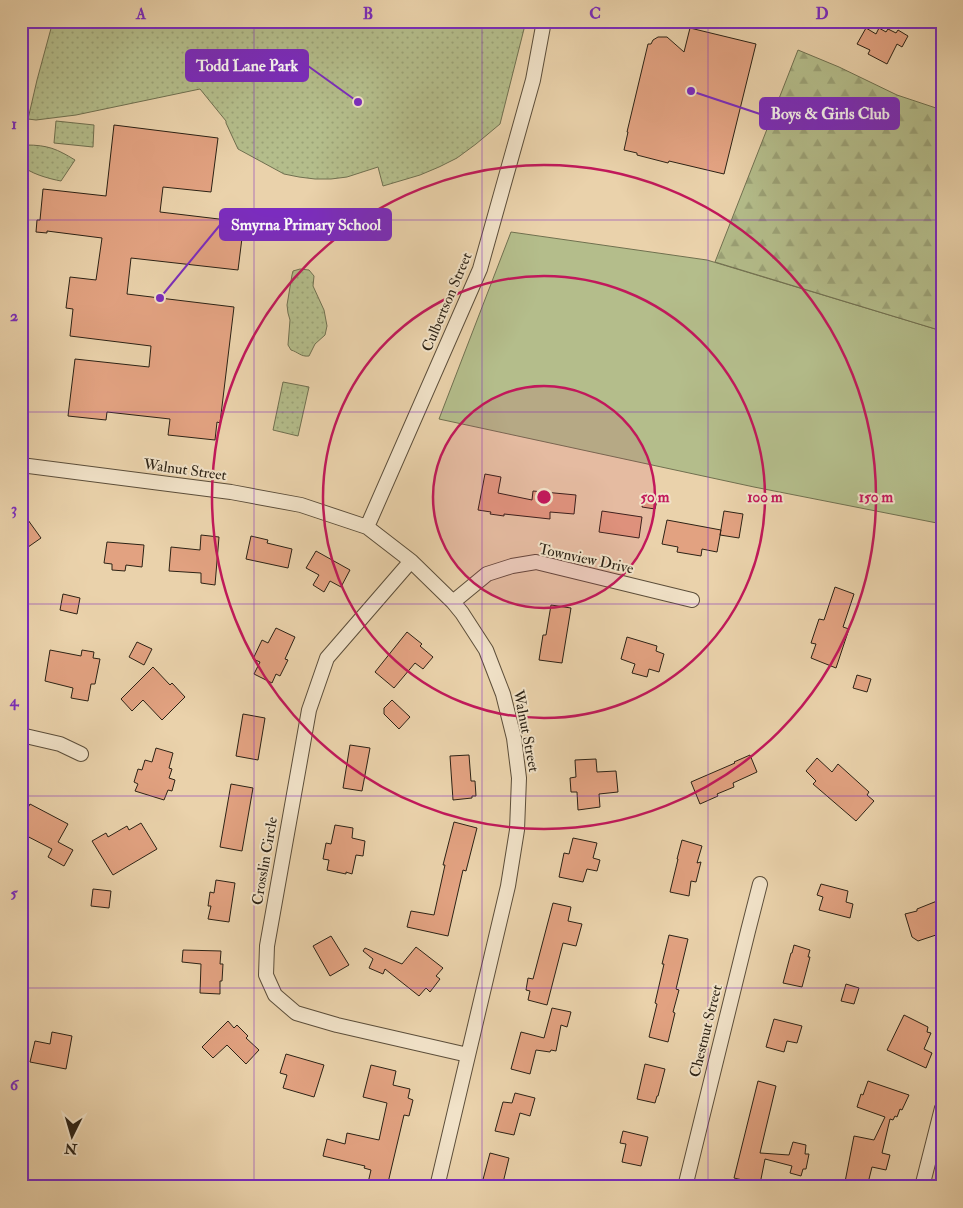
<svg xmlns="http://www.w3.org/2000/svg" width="963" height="1208" font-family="'IM FELL Double Pica',serif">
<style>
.grass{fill:#b4bd8b;stroke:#707050}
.forest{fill:url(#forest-firs);stroke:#707050}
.park{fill:url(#park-dots);stroke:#707050}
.building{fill:#e2a281;stroke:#2c2215}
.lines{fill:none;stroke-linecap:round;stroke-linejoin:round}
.street-casing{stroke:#5c4e3a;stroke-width:16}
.street{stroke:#f1e2c8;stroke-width:14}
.grid{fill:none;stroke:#7b2cbf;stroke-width:1;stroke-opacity:0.55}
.ring{fill:none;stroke:#c2185b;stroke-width:2.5}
.labels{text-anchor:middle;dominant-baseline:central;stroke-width:4;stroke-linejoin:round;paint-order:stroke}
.street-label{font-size:15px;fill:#2c2215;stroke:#f1e2c8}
.centre{fill:#c2185b;stroke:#f1e2c8;stroke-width:2.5}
.ring-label{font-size:15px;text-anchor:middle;font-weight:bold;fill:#c2185b;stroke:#f1e2c8;stroke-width:4;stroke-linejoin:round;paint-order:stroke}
.leader{fill:none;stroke:#7b2cbf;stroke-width:2}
.callout-dot{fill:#7b2cbf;stroke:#f1e2c8;stroke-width:2}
.callout{fill:#7b2cbf;stroke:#7b2cbf;stroke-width:2}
.callout-label{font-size:16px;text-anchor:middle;font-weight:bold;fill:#fff}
.neatline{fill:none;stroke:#7b2cbf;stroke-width:2}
.grid-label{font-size:16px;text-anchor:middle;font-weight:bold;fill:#7b2cbf}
</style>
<defs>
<pattern id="forest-firs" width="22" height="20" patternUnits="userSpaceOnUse" patternTransform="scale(1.25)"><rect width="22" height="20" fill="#b4bd8b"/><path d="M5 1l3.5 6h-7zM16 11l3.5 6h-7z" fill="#9ba277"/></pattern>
<pattern id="park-dots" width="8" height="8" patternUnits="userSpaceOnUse" patternTransform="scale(1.25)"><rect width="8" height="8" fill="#b4bd8b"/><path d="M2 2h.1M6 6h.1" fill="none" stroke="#9ba277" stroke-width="1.8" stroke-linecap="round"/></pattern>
</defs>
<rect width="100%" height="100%" fill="#ead2ab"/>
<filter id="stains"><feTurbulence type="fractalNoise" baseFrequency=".004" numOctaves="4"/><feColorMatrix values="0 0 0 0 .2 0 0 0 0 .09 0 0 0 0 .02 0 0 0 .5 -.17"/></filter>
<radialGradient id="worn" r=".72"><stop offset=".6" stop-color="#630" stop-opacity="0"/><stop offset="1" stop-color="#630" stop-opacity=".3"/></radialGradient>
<!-- grass -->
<path class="grass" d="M511,232l196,28 235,71v193l-188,-37 -315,-68z"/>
<!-- forest -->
<path class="forest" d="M798,50l41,17 58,28 45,15v221l-227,-69z"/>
<!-- park -->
<path class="park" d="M53,21h473l-26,103 -24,20 -19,14 -18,9 -19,8 -37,11 -5,-19 -31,10 -16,2h-16l-16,-2 -15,-3 -46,-25 -12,-26v-2l-26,-32 -124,26 -40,5 -8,-1 9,-39z
M56,121l38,4 -1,22 -39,-4z
M26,145c22,0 31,4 49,15l-14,21c-11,-2 -34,-8 -40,-17z
M300,269l9,1 5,6 -1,10 11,24 3,16 -2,9 -10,9 -6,12c-8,1 -11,-4 -18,-6l-3,-5 2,-25 -2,-7 -1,-8 5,-30 1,-4z
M283,382l26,5 -11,49 -25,-6z"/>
<!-- building -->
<path class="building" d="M690,28l66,16 -32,130 -55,-13 -1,2 -31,-8v-2l-13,-3 4,-18h-1l21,-88h3l2,-4 5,-3h9l17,15z
M866,28l10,6 3,-6 7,4 2,-3 8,4 2,-3 10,6 -6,11 -5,-3 -10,20 -19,-10 2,-4 -13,-6z
M114,125l104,13 -7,54 -48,-5 -3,25 84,10 -6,48 -107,-12 -4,36 107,13 -14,116 -3,-1 -2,18 -47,-5 2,-16 -63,-7 -1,8 -38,-4 7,-57 74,8 2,-21 -81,-10 3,-27 -7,-1 4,-31 26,3 6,-42 -55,-7v2l-11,-1 1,-12h3l3,-31 63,7z
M485,474l16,3 -3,16 34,7 1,-9 43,4 -2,19 -24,-2v7l-46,-5v2l-14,-2 1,-2 -13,-2z
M645,493l13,3 -3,13 -13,-2z
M602,511l40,6 -3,21 -40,-6z
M724,511l19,3 -4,24 -19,-3z
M28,520l13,18 -20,14v-27z
M667,520l54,10 -4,22 -15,-3 -1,7 -24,-4 1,-5 -16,-3z
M201,535l18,2 -4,48 -14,-2v-10l-32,-2 2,-24 29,3z
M251,536l17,4 -1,3 25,6 -4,19 -42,-9z
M107,542l37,3 -2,22 -16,-2 -1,6 -13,-1v-6l-8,-1z
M316,551l34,19 -9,17 -11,-6 -6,11 -11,-7 6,-10 -13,-7z
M835,587l19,7 -11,33 6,2 -13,39 -25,-10 5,-14 -5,-1 8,-24 5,1z
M63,594l17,4 -3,16 -17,-4z
M551,605l20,3 -9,55 -23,-3 4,-25h3z
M276,628l19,9 -10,22 3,1 -8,16 -4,-2 -4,9 -18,-9 6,-12 -7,-3 9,-19 6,3z
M407,632l15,12 -2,2 13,11 -10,12 -8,-6 -21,25 -19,-16z
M627,637l30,9 -1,5 8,3 -5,18 -10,-3 -2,8 -15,-4 3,-9 -14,-5z
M137,642l15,7 -8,16 -15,-8z
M50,650l31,6 1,-6 12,2 -1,6 7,1 -5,25h-4l-3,17 -17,-3 2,-10 -28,-7z
M153,667l17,18 2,-2 13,14 -23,23 -19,-20 -11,11 -11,-12z
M857,675l14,4 -4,13 -14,-4z
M392,700l18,17 -11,12 -15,-15v-6z
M243,714l22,4 -7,42 -22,-4z
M350,745l20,3 -8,43 -19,-3z
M156,748l17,5 -4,15 3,1 -3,9 6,2 -3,11 -4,-1 -4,10 -29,-9 3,-7 -4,-2 4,-13 4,1 3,-10 7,2z
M469,755l2,26h4l1,15h-4v2l-19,2 -3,-44z
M750,755l7,17 -24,11 1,4 -17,7 1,2 -18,8 -9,-22 44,-19 -1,-1z
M817,758l15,14 6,-8 31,28 -2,3 7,6 -18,20 -43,-37 3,-3 -10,-10z
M596,759l1,13 19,-1 2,21 -19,2 1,13 -22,3 -1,-18h-6l-1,-14 6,-1 -1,-17z
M231,784l22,4 -11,63 -22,-4z
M30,804l38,20 -10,18 15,8 -9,16 -16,-9 4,-8 -31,-16v-13z
M454,822l23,6 -11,43 -3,-1 -15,66 -41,-9 4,-16 23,4 11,-50h-2z
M141,823l16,26 -44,26 -21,-34 14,-8 2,4 19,-11 2,4z
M335,825l18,3 -1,10 13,3 -2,15 -7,-1 -4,19 -6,-2v2l-19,-4 2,-10 -6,-1 3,-16 5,1z
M573,838l24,5 -4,15 7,2 -3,11 -10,-2 -4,13 -24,-5 5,-24 5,1z
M682,840l20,6 -5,17 4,-1 -5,20 -5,-1 -2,15 -19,-4 8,-33h-1z
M216,880l19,3 -6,39 -21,-3 3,-13h-3l2,-14 4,1z
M821,884l27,7 -2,11 7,2 -3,14 -31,-8 4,-13 -6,-2z
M93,889l18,2 -2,17 -18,-2z
M942,899v34l-24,8 -6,-4 -7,-23 12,-3v-2z
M553,903l18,4 -3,14 14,3 -6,22 -13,-3 -16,62 -19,-5 2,-9 -4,-1 2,-12 5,1z
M669,935l19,4 -12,50 3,1 -6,22 2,1 -7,29 -19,-5 8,-33 -2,-1 9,-39h-2z
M331,936l18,29 -19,11 -17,-30z
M794,945l16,5 -2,7h2l-8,30 -19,-4 8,-30h1z
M416,947l27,21 -7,8 4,3 -10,13 -4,-4 -7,8 -34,-27 -2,5 -14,-6 4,-9 -10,-8 2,-3 37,16z
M183,950l38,1 -1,13h3l-1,17h-2v13l-20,-1 1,-29 -19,-2z
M846,984l13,4 -5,16 -13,-3z
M552,1008l19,4 -4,15 -6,-2 -5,26 -5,-1 -1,2 -14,-2 -6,24 -19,-5 10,-37 23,6z
M904,1015l24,12 -1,5 4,1 -7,16 8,4 -6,15 -39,-18z
M774,1019l28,7 -5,17 -10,-2 -3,11 -18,-5z
M228,1021l6,7 3,-3 11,11 -2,2 13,12 -13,14 -19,-19 -14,13 -11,-11z
M52,1032l20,4 -6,33 -36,-7 5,-21 15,3z
M286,1054l38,11 -10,32 -31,-9 4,-13 -7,-2z
M645,1064l20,5 -7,27h-1l-2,7 -18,-4z
M371,1065l25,6 -3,14 17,4 -2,9 5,2 -4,16 -5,-1 -17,72h-20l4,-17 -7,-2 1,-2 -42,-10 4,-17 18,5 2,-11 32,7 8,-37 -24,-6z
M758,1081l18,5 -16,67 29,2 4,-13 13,3 -1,9h4l-3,15h-3l-2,7 -11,-3 2,-7 -27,-7 -5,25 -26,-6z
M868,1081l41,14 -7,15 -2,-1 -3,8 -2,-1 -2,4 -3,-1 -8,34 8,2 -4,15 -14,-3 -5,20h-23l10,-51 20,4 11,-23 -28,-10 4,-13 2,1z
M515,1093l20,5 -5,18 -10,-3 -6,22 -19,-4 8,-29 9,1z
M623,1131l25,6 -7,29 -19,-4 4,-18 -6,-1z
M490,1153l19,5 -7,29h-21z"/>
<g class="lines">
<!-- street casing -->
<g class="street-casing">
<path id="street" d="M21,465l210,27 70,13 66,22 44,34 42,41 9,11 24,37 17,44 11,44 5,40 -2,52 -9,56 -71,301
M367,527l113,-258 53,-189 11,-59
M411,561l-84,97 -18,52 -42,236 -1,29 9,20 21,18 41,12 131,30
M453,602l34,-28 25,-8 24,-4 156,38
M21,735l39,9 21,10
M685,1187l63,-256 12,-47
M922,1187l20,-79"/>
</g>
<!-- street -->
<use href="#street" class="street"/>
</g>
<!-- grid -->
<path class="grid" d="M254,21v1166M482,21v1166M708,21v1166M21,220h921M21,412h921M21,604h921M21,796h921M21,988h921"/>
<!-- distance rings -->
<circle cx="544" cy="497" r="111" fill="#c2185b" fill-opacity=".12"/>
<g class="ring">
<circle cx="544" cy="497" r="111"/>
<circle cx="544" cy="497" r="221"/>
<circle cx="544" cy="497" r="332"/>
</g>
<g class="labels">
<!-- street labels -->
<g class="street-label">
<text transform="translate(447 302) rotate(-67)">Culbertson Street</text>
<text transform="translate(185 470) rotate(8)">Walnut Street</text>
<text transform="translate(586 559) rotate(12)">Townview Drive</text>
<text transform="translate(526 731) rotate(79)">Walnut Street</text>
<text transform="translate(265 861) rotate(-80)">Crosslin Circle</text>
<text transform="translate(706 1031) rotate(-76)">Chestnut Street</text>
</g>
</g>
<circle cx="544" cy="497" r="8" class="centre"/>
<g class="ring-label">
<text x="655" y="502">50 m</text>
<text x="765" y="502">100 m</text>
<text x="876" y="502">150 m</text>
</g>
<!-- callouts -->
<path class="leader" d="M358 102L308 66M691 91L760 114M160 298L220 225"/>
<g class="callout-dot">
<circle cx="358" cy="102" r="5"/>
<circle cx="691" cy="91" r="5"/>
<circle cx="160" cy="298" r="5"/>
</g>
<g class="callout">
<rect x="186" y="50" width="122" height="31" rx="5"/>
<rect x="760" y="98" width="139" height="31" rx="5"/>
<rect x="220" y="209" width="171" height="31" rx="5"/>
</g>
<g class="callout-label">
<text x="247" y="71">Todd Lane Park</text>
<text x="830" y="119">Boys &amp; Girls Club</text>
<text x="306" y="230">Smyrna Primary School</text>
</g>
<!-- margin -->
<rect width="963" height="1208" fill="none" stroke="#ead2ab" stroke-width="55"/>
<!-- north arrow -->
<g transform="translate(72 1136) rotate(185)" stroke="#f1e2c8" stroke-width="4" paint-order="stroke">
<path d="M0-4L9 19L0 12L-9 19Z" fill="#2c2215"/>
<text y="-8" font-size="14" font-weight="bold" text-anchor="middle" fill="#2c2215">N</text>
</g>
<rect x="28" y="28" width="908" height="1152" class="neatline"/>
<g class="grid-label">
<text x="141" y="19">A</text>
<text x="368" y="19">B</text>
<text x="595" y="19">C</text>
<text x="822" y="19">D</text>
<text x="14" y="129">1</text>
<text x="14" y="321">2</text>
<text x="14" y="514">3</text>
<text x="14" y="706">4</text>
<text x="14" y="898">5</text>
<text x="14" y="1090">6</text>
</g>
<rect width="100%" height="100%" filter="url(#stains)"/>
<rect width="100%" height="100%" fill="url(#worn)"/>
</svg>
